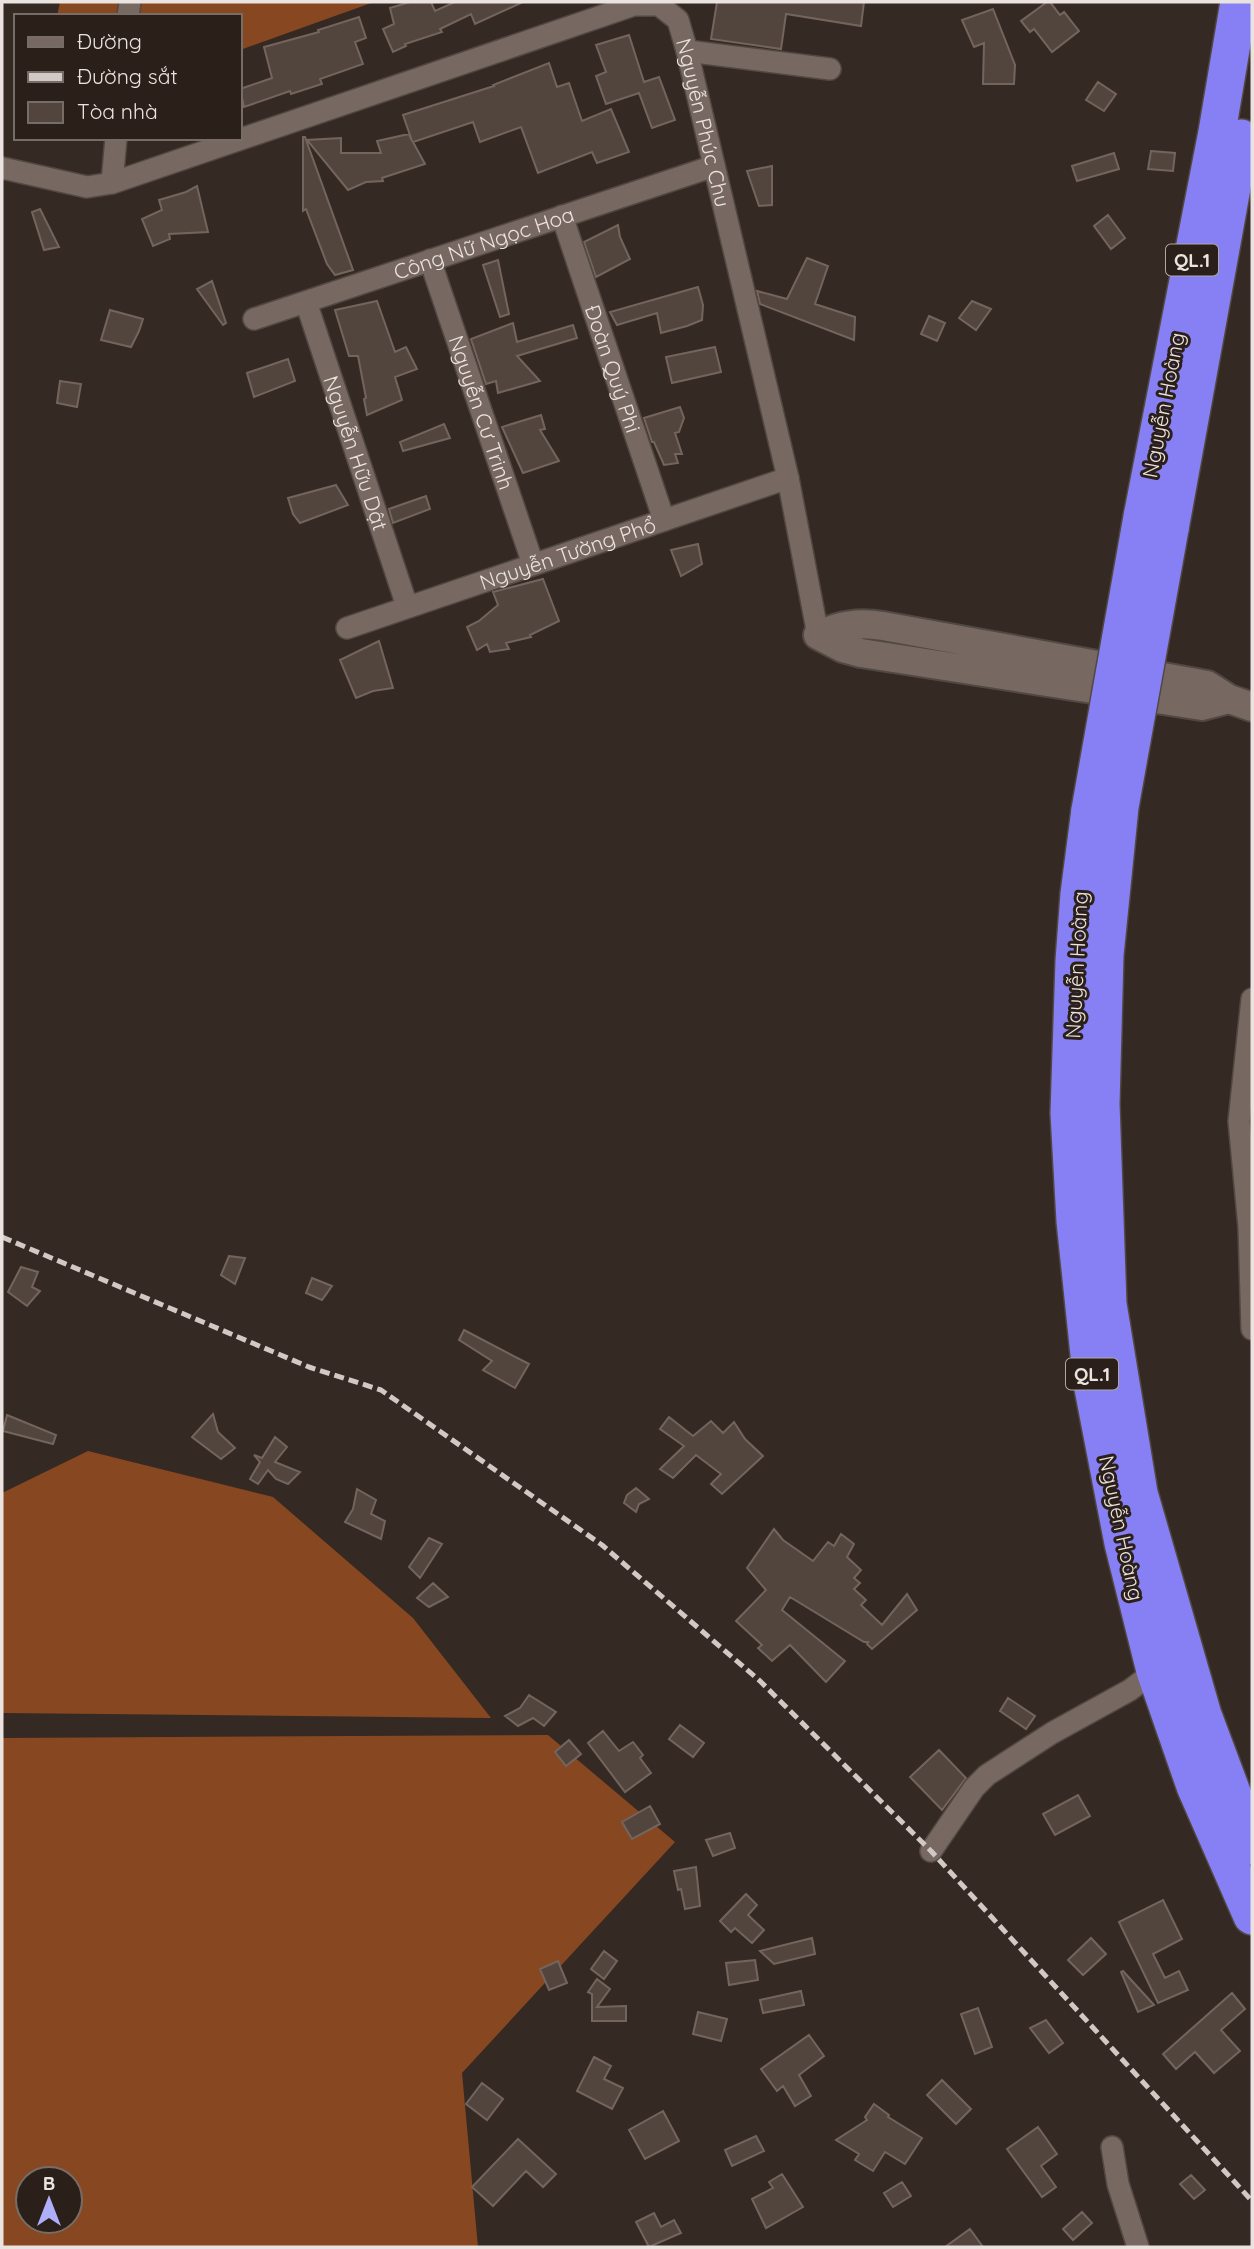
<svg xmlns="http://www.w3.org/2000/svg" width="1254" height="2249" font-family="Quicksand,sans-serif">
<style>
.forest{fill:#874821;fill-rule:evenodd}
.building{fill:#52453e;stroke:#73655e;stroke-width:2}
.lines{fill:none;stroke-linecap:round;stroke-linejoin:round}
.street-casing{stroke:#524843;stroke-width:24}
.secondary-casing{stroke:#524843;stroke-width:32}
.highway-casing{stroke:#524843;stroke-width:40}
.street{stroke:#776962;stroke-width:21}
.secondary{stroke:#776962;stroke-width:28}
.highway{stroke:#8780f4;stroke-width:37}
.rail{stroke:#d2c9c5;stroke-width:5;stroke-dasharray:10 5;stroke-linecap:butt}
.highway-bridge-casing{stroke:#524843;stroke-width:40;stroke-linecap:butt}
.highway-bridge{stroke:#8780f4;stroke-width:37}
.labels{text-anchor:middle;dominant-baseline:central;stroke-width:6;stroke-linejoin:round;paint-order:stroke}
.shield{fill:#2a1f19;stroke:#b1a8a4;stroke-width:2}
.shield-label{font-size:19px;font-weight:bold;fill:#ebe3df}
.street-label{font-size:21px;fill:#ebe3df;stroke:#2a1f19}
</style>
<rect width="100%" height="100%" fill="#352923"/>
<!-- forest -->
<path class="forest" d="M60,2h314l-134,48v-34h-183z
M88,1451l185,46 140,121 78,100 -489,-5v-220z
M548,1735l127,107 -213,231 16,174h-476v-509zM28,2179h42v42h-42z"/>
<!-- building -->
<path class="building" d="M410,2h21l4,9 20,-9h68l-48,22 -4,-10 -31,15 2,3 -37,12 1,2 -13,6 -10,-23 11,-5 -4,-16z
M717,2h147l-3,24 -75,-12 -5,35 -70,-10z
M1047,2h3l10,13 4,-3 15,19 -27,21 -18,-23 -4,3 -9,-11z
M993,9l22,56 -1,19h-31l1,-41 -10,4 -12,-27z
M359,17l7,21 -11,4 8,22 -43,15 2,5 -31,10 -1,-3 -46,16 -4,-18 32,-11 -8,-31 55,-15 -1,-2z
M629,35l15,47 15,-5 16,43 -23,8 -13,-35 -33,11 -10,-28 10,-4 -10,-27z
M549,63l8,24 12,-4 13,38 29,-12 18,43 -32,11 -5,-11 -54,21 -17,-46 -41,15 -7,-20 -60,20 12,22 -43,14 1,3 -17,1 -18,8 -41,-50 34,-2v15h40l-4,-12 32,-7 3,7 -9,-26 91,-29 -1,-1z
M1098,82l18,12 -12,17 -18,-11z
M303,137h2l48,133 -18,5 -8,-11 -21,-55 -3,2z
M1151,151l24,2 -2,18 -25,-2z
M1114,153l5,16 -42,12 -5,-15z
M772,166v39l-13,1 -12,-35z
M197,186l11,46 -39,2 1,5 -17,7 -11,-27 20,-9 -3,-10 27,-8z
M40,209l19,38 -15,3 -12,-38z
M1108,215l17,23 -14,11 -17,-23z
M618,225l2,12 10,22 -34,18 -12,-35z
M807,258l21,8 -13,38 40,13 -1,23 -94,-36 -3,-13 30,8z
M498,260l11,54 -9,3 -17,-52z
M212,281l14,42 -3,2 -26,-36z
M698,287l5,18 -1,15 -15,6 -26,7 -4,-20 -40,12 -7,-13z
M377,301l18,51 11,-5 11,22 -22,8 7,23 -35,15 -3,-16 2,-1 -8,-42h-9l-14,-46z
M972,301l19,8 -15,21 -17,-12z
M110,310l33,9 -4,12 -8,16 -30,-7z
M929,316l16,7 -8,18 -16,-7z
M513,323l4,19 56,-17 4,13 -60,18 23,25 -42,12 -2,-12 -10,3 -15,-45z
M715,347l6,25 -49,11 -6,-26z
M288,359l7,22 -41,16 -7,-24z
M60,381l21,3 -4,23 -20,-4z
M680,407l4,11 -5,14 -4,1 7,21h-7l3,9 -14,2 -10,-23h-2l-8,-24z
M541,415l4,14 -5,1 19,31 -36,12 -21,-46z
M444,424l6,14 -47,13 -3,-9z
M336,485l12,20 -48,18 -7,-9 -5,-16z
M426,496l4,13 -37,14 -4,-14z
M698,544l4,20 -21,12 -10,-26z
M543,579l16,42 -29,14 1,2 -25,6 3,6 -19,3 -3,-8 -10,6 -10,-23 12,-6 19,-16 -5,-13z
M379,641l14,47 -20,3 -17,7 -16,-38z
M229,1256l16,2 -10,26 -14,-9z
M21,1267l17,5 -6,15 8,4 -13,15 -19,-14z
M312,1278l20,8 -10,14 -16,-7z
M464,1330l65,34 -14,24 -32,-18 9,-9 -33,-21z
M213,1414l5,18 17,16 -14,11 -29,-22z
M7,1415l49,20 -3,9 -50,-13z
M669,1417l24,19 18,-15 12,12 11,-11 11,17 18,17 -41,38 -11,-10 10,-10 -25,-19 -23,23 -13,-9 24,-23 -24,-17z
M275,1437l12,10 -12,15 25,10 -12,12 -12,-5 -8,-9 -10,14 -8,-5 10,-17 -6,-7 8,3z
M636,1488l13,11 -10,5 -3,8 -12,-9 3,-8z
M357,1489l19,11 -5,14 14,7 -4,18 -36,-17 8,-13z
M774,1529l9,11 30,21 15,-19 6,4 7,-12 13,10 -7,13 14,13 -7,8 6,5 -6,6 12,11 -5,5 21,20 25,-31 10,16 -45,39 -5,-5 1,-2h-4l-74,-45 -8,13 63,51 -19,21 -36,-37 -18,16 -14,-13 4,-3 -26,-24 30,-31 -19,-22z
M429,1538l13,6 -22,34 -11,-11z
M433,1583l15,14 -19,10 -12,-9z
M529,1695l27,17 -12,14 -11,-8 -15,8 -13,-10 15,-8z
M1008,1698l27,18 -9,13 -26,-18z
M680,1725l24,18 -11,14 -24,-18z
M603,1731l16,20 14,-9 10,13 -3,3 11,15 -26,19 -37,-49z
M569,1740l12,14 -15,12 -11,-14z
M939,1750l27,28 -24,32 -32,-33z
M1078,1795l12,21 -35,19 -12,-21z
M650,1806l10,18 -28,15 -10,-17z
M730,1833l5,15 -22,8 -7,-16z
M696,1867l4,39 -15,3 -4,-20 -3,1 -4,-19z
M746,1894l11,11 -9,10 16,15 -12,13 -17,-15 -4,4 -11,-11z
M1163,1900l19,39 -29,15 12,24 14,-7 9,19 -30,13 -39,-81z
M812,1938l3,16 -41,10 -14,-13z
M1091,1938l15,16 -23,21 -15,-15z
M604,1951l13,10 -13,18 -13,-10z
M755,1960l3,20 -29,5 -3,-22z
M558,1961l9,22 -18,7 -9,-21z
M1123,1971l31,34 -16,7 -17,-40z
M597,1979l13,10 -13,18 29,-1v15h-34v-27l-4,-2z
M801,1991l3,14 -41,8 -3,-13z
M1232,1993l13,16 -24,21 19,21 -26,22 -19,-21 -19,17 -13,-15z
M978,2008l14,39 -17,7 -14,-40z
M698,2012l29,7 -6,22 -28,-7z
M1046,2020l17,23 -14,10 -19,-25z
M809,2035l15,21 -25,19 12,21 -16,10 -12,-20 -6,5 -16,-22z
M594,2057l17,9 -7,13 19,9 -11,21 -35,-18z
M942,2080l29,29 -15,15 -29,-29z
M482,2083l21,16 -16,21 -21,-16z
M874,2104l15,11 -1,2 34,21 -17,26 -20,-12 -12,19 -18,-11 4,-6 -23,-14 31,-20 -2,-3z
M663,2111l16,30 -34,18 -16,-29z
M1038,2127l19,27 -16,12 15,21 -14,10 -35,-48z
M756,2136l8,15 -32,15 -7,-16z
M518,2139l38,35 -13,13 -17,-16 -33,35 -21,-19z
M782,2174l21,33 -37,21 -14,-29 21,-11 -4,-6z
M1191,2175l14,15 -11,9 -14,-15z
M902,2182l9,14 -18,11 -9,-14z
M1082,2212l10,11 -19,17 -10,-11z
M654,2213l7,14 13,-7 7,13 -32,14 -13,-25z
M970,2229l13,18h-38z"/>
<g class="lines">
<!-- street casing -->
<g class="street-casing">
<g id="street">
<path d="M128,16l2,-14"/>
<path d="M687,51l143,18"/>
<path id="s1" d="M2,168l85,19 25,-4 522,-178h25l19,15 9,31 101,427 30,157"/>
<path d="M112,183l4,-45"/>
<path id="s2" d="M562,216l102,304"/>
<path id="s3" d="M430,260l103,304"/>
<path id="s4" d="M306,302l101,304"/>
<path id="s5" d="M254,319l460,-153"/>
<path id="s6" d="M347,628l441,-150"/>
<path d="M1252,999l-13,122 10,106 3,102"/>
<path d="M931,1851l43,-63 13,-13 65,-42 78,-43 25,-19"/>
<path d="M1112,2147l6,37 20,63"/>
</g>
</g>
<!-- secondary casing -->
<g class="secondary-casing">
<path id="secondary" d="M818,635c22,-10 41,-13 65,-9l324,59 22,14 23,8
M818,635l25,13 18,5 341,53 27,-7"/>
</g>
<!-- highway casing -->
<g class="highway-casing">
<path id="highway" d="M1142,517l75,-385 22,-130
M1170,529l71,-391
M1120,807l-15,148 -4,149 7,200 31,189 64,222 49,131
M1090,810l-11,84 -5,67 -5,152 6,108 17,162 31,160 32,128 40,115 57,130"/>
</g>
<!-- street -->
<use href="#street" class="street"/>
<!-- secondary -->
<use href="#secondary" class="secondary"/>
<!-- highway -->
<use href="#highway" class="highway"/>
<!-- rail -->
<path class="rail" d="M2,1237l307,130 72,23 221,155 158,136 171,170 321,350"/>
<!-- highway-bridge casing -->
<g class="highway-bridge-casing">
<path id="highway-bridge" d="M1120,807l50,-278
M1090,810l52,-293"/>
</g>
<!-- highway-bridge -->
<use href="#highway-bridge" class="highway-bridge"/>
</g>
<g class="labels">
<!-- shield labels -->
<g class="shield">
<rect x="1166" y="244.5" width="52" height="31" rx="5"/>
<rect x="1066" y="1358.5" width="52" height="31" rx="5"/>
</g>
<g class="shield-label">
<text x="1192" y="260">QL.1</text>
<text x="1092" y="1374">QL.1</text>
</g>
<!-- street labels -->
<g class="street-label">
<text stroke="none"><textPath href="#s1" startOffset="819">Nguyễn Phúc Chu</textPath></text>
<text stroke="none"><textPath href="#s5" startOffset="242">Công Nữ Ngọc Hoa</textPath></text>
<text stroke="none"><textPath href="#s2" startOffset="161">Đoàn Quý Phi</textPath></text>
<text transform="translate(1163 405) rotate(-79)">Nguyễn Hoàng</text>
<text stroke="none"><textPath href="#s3" startOffset="161">Nguyễn Cư Trinh</textPath></text>
<text stroke="none"><textPath href="#s4" startOffset="159">Nguyễn Hữu Dật</textPath></text>
<text stroke="none"><textPath href="#s6" startOffset="233">Nguyễn Tường Phổ</textPath></text>
<text transform="translate(1076 965) rotate(-87)">Nguyễn Hoàng</text>
<text transform="translate(1122 1528) rotate(78)">Nguyễn Hoàng</text>
</g>
</g>
<!-- border -->
<rect width="1254" height="2249" fill="none" stroke="#ebe3df" stroke-width="7"/>
<!-- legend -->
<rect x="14" y="14" width="228" height="126" fill="#2a1f19" stroke="#776d68" stroke-width="2"/>
<rect x="28" y="37" width="35" height="10" fill="#776962" stroke="#776d68" stroke-width="2"/>
<text x="77" y="49" font-size="21" fill="#ebe3df">Đường</text>
<rect x="28" y="72" width="35" height="10" fill="#d2c9c5" stroke="#776d68" stroke-width="2"/>
<text x="77" y="84" font-size="21" fill="#ebe3df">Đường sắt</text>
<rect x="28" y="102" width="35" height="21" fill="#52453e" stroke="#776d68" stroke-width="2"/>
<text x="77" y="119" font-size="21" fill="#ebe3df">Tòa nhà</text>
<!-- north arrow -->
<g transform="translate(49 2200)"><circle r="33" fill="#2a1f19" stroke="#776d68" stroke-width="2"/>
<path d="M0-5L12 26L0 18L-12 26Z" fill="#aeaefa"/>
<text y="-10" font-size="19" font-weight="bold" text-anchor="middle" fill="#ebe3df">B</text>
</g>
</svg>
